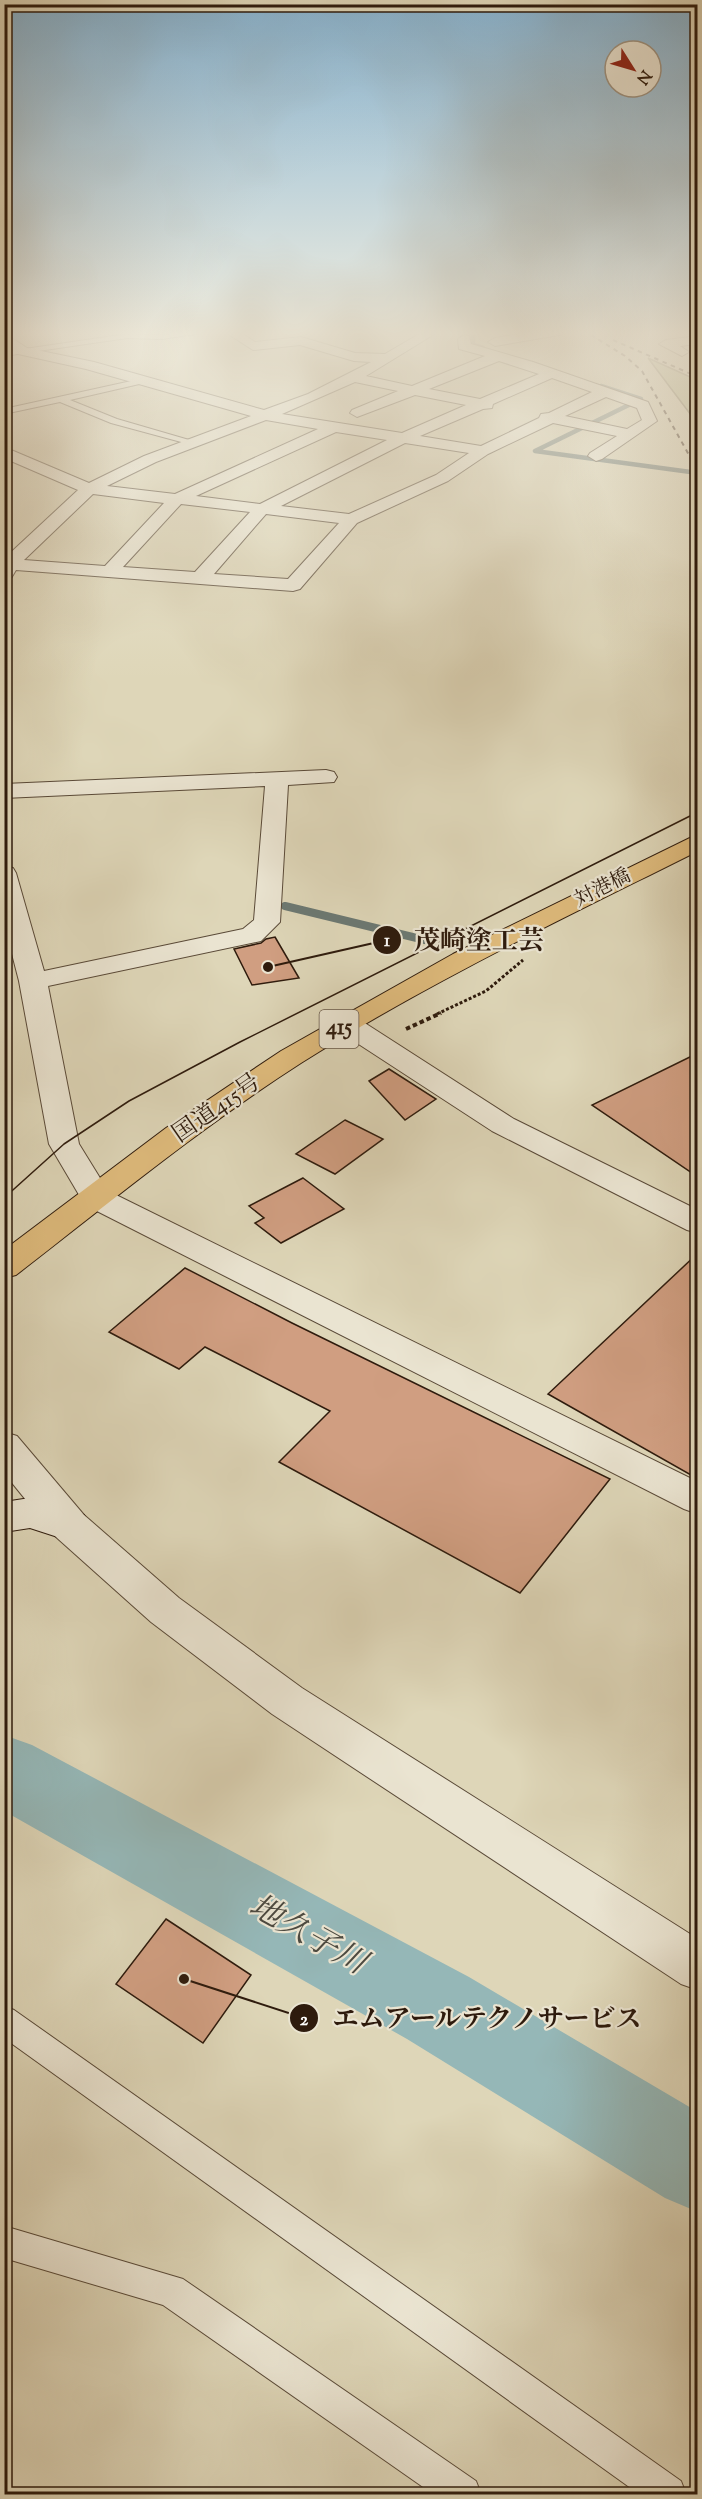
<svg xmlns="http://www.w3.org/2000/svg" width="702" height="2499" font-family="'Sorts Mill Goudy','Noto Serif JP',serif">
<style>
.green{fill:#b8bc8a;stroke:#736c4c;stroke-width:1.5}
.lines{fill:none;stroke-linecap:round;stroke-linejoin:round}
.stream-far1{stroke:#6c7973;stroke-width:4.5}
.stream{stroke:#6c7973;stroke-width:8}
.river{fill:#95b7b7;fill-rule:evenodd}
.building{fill:#d09e81;stroke:#2e1b0d;stroke-width:1.5}
.service-casing{stroke:#5a4a38;stroke-width:2}
.minor-casing{stroke:#5a4a38;stroke-width:2}
.tertiary-casing{stroke:#5a4a38;stroke-width:2}
.secondary-casing{stroke:#2e1b0d;stroke-width:2}
.trunk-casing{stroke:#2e1b0d;stroke-width:2}
.path-far1{stroke:#2e1b0d;stroke-width:3;stroke-dasharray:3 2;stroke-linecap:butt}
.path{stroke:#2e1b0d;stroke-width:4;stroke-dasharray:4.5 3;stroke-linecap:butt}
.service{fill:#eae4d1;fill-rule:evenodd}
.minor{fill:#eae4d1;fill-rule:evenodd}
.tertiary{fill:#eae4d1;fill-rule:evenodd}
.secondary{fill:#eae4d1;fill-rule:evenodd}
.trunk{fill:#dfbb7c;fill-rule:evenodd}
.tram{stroke:#2e1b0d;stroke-width:1.5}
.rail{stroke:#2e1b0d;stroke-width:2;stroke-dasharray:4.5 4.5;stroke-linecap:butt}
.labels{text-anchor:middle;dominant-baseline:central;stroke-width:4.5;stroke-linejoin:round;paint-order:stroke}
.far-street-label{font-size:20px;fill:#2e1b0d;stroke:#eae4d1}
.shield{fill:#eae4d1;stroke:#665748;stroke-width:1.5}
.shield-label{font-size:22px;font-weight:bold;fill:#2e1b0d}
.street-label{font-size:24px;fill:#2e1b0d;stroke:#eae4d1}
.near-water-label{font-size:32px;font-style:italic;fill:#4d4a40;stroke:#eae4d1}
.leader{fill:none;stroke:#2e1b0d;stroke-width:2}
.callout-dot{fill:#2e1b0d;stroke:#eae4d1;stroke-width:2}
.mark-label{font-size:18px;text-anchor:middle;font-weight:bold;fill:#fff}
.callout-label{font-size:26px;text-anchor:middle;font-weight:bold;fill:#2e1b0d;stroke:#eae4d1;stroke-width:4.5;stroke-linejoin:round;paint-order:stroke}
</style>
<rect width="100%" height="100%" fill="#ded6b8"/>
<filter id="stains"><feTurbulence type="fractalNoise" baseFrequency=".00333" numOctaves="4"/><feColorMatrix values="0 0 0 0 .2 0 0 0 0 .09 0 0 0 0 .02 0 0 0 .5 -.17"/></filter>
<radialGradient id="worn" r=".72"><stop offset=".6" stop-color="#630" stop-opacity="0"/><stop offset="1" stop-color="#630" stop-opacity=".3"/></radialGradient>
<!-- green -->
<path class="green" d="M648,358l49,22v43z"/>
<g class="lines">
<!-- stream-far1 -->
<path class="stream-far1" d="M473,330v15l10,3
M601,386l40,13 -106,52 163,22"/>
<!-- stream -->
<path class="stream" d="M285,906l140,34"/>
<!-- river -->
<path class="river" d="M4,1735l28,10 437,232 229,135v100l-33,-14 -258,-159 -403,-228z"/>
</g>
<!-- building -->
<path class="building" d="M275,937l24,41 -47,7 -18,-36 27,-6 5,-4z
M698,1053v124l-106,-72z
M389,1069l47,30 -31,21 -36,-39z
M345,1120l38,19 -48,35 -39,-20z
M303,1178l41,31 -63,34 -26,-20 9,-5 -15,-12z
M698,1253v226l-150,-85z
M185,1268l107,55 318,156 -90,114 -241,-131 51,-51 -125,-64 -26,22 -70,-37z
M166,1919l85,56 -48,68 -87,-59z"/>
<g class="lines">
<!-- service casing -->
<g class="service-casing">
<path id="service" d="M201,330h21l-60,9 -35,-1 -123,18v-4l123,-18 35,1z
M145,378h3v4l-78,18 47,19 79,23v4l-85,-23 -51,-21 -56,12v-5z
M4,2006l10,4 667,471 5,13h-47l-635,-456z
M4,2226l179,53 293,202 5,13h-48l-270,-189 -159,-47z"/>
</g>
<!-- minor casing -->
<g class="minor-casing">
<path id="minor" d="M222,330h15l18,12 46,-5 54,16 30,1 41,-24h15l-75,46 46,10 73,-30 -26,-7 -1,-10 6,-4 5,1 2,8 62,18 115,40 9,19 -55,38 -6,2 -8,-5 2,-3 27,-17 -64,-13 -65,31 -40,27 -91,42 -57,66 -7,2 -277,-21 -6,10 -6,1v-22l3,-3 71,-66 -74,-32v-11l85,36 55,-27 107,-40 -165,-47 -68,-15 -14,-10v-11l23,15 67,14 170,48 44,-16 63,-32 -17,-1 -54,-16 -47,5zM499,361l40,13 -59,25 -51,-10zM552,378l40,14 -43,21 -8,1 -2,4 -58,28 -61,-10 63,-27 9,-1 1,-4zM355,382l43,9 -46,19 -2,3 7,4 58,-22 51,10 -64,28 -120,-19zM606,397l31,11 5,12 -15,9 -62,-13zM266,420l52,9 -143,65 -68,-8 49,-24zM336,432l51,8 -127,64 -64,-8zM405,443l64,10 -33,22 -87,39 -68,-8zM93,494l71,9 -59,63 -81,-6zM181,504l69,8 -55,60 -72,-5zM266,514l73,9 -51,56 -74,-5z
M543,330h28l-6,4 -70,12 -7,-4 7,-4z
M698,336v8l-18,2 9,6 -7,4 -23,-12 7,-4z
M326,770l8,2 3,5 -3,5 -46,3 -8,137 -19,19 -213,45 31,158 29,47 590,291v32l-14,-5 -599,-304 -36,-61 -30,-163 -15,-58v-57l9,2 3,5 28,98 199,-42 11,-9 11,-134 -261,12v-14z"/>
</g>
<!-- tertiary casing -->
<g class="tertiary-casing">
<path id="tertiary" d="M347,1016l10,2 157,101 184,91v23l-11,-3 -195,-99 -155,-101 -4,-6 4,-6z
M4,1432l13,4 67,79 95,83 123,90 396,251v51l-17,-6 -409,-270 -121,-92 -95,-85 -52,-64z"/>
</g>
<!-- secondary casing -->
<g class="secondary-casing">
<path id="secondary" d="M30,1498l54,17 6,11 -6,11 -14,4 -40,-13 -26,4v-30z"/>
</g>
<!-- trunk casing -->
<g class="trunk-casing">
<path id="trunk" d="M698,834v17c-134,67 -271,132 -397,212 -100,64 -192,140 -285,212l-12,3v-28l162,-122 115,-77 172,-97z"/>
</g>
<!-- path-far1 -->
<path class="path-far1" d="M437,1014l49,-23 37,-31"/>
<!-- path -->
<path class="path" d="M406,1029l35,-16"/>
<!-- service -->
<use href="#service" class="service"/>
<!-- minor -->
<use href="#minor" class="minor"/>
<!-- tertiary -->
<use href="#tertiary" class="tertiary"/>
<!-- secondary -->
<use href="#secondary" class="secondary"/>
<!-- trunk -->
<use href="#trunk" class="trunk"/>
<!-- tram -->
<path class="tram" d="M4,1198l60,-54 65,-43 111,-59 458,-230"/>
<!-- rail -->
<path class="rail" d="M583,330l42,26 17,15 56,100
M613,340l85,37"/>
</g>
<!-- sky -->
<linearGradient id="sky" x2="0" y2="1"><stop stop-color="#87b5d4"/><stop offset="0.49" stop-color="#f0eddf"/><stop offset="1" stop-color="#f0eddf" stop-opacity="0"/></linearGradient>
<rect width="702" height="680" fill="url(#sky)"/>
<g class="labels">
<!-- far-street labels -->
<g class="far-street-label">
<text transform="translate(603 889) rotate(-27)">対港橋</text>
</g>
<!-- shield labels -->
<rect class="shield" x="319.5" y="1010" width="39" height="38" rx="4.5"/>
<g class="shield-label">
<text x="339" y="1029">415</text>
</g>
<!-- street labels -->
<g class="street-label">
<text transform="translate(217 1109) rotate(-35)">国道415号</text>
</g>
<!-- near-water labels -->
<g class="near-water-label">
<text transform="translate(307 1936) rotate(29)">地久子川</text>
</g>
</g>
<!-- callouts -->
<path class="leader" d="M268 967L387 940M184 1979L304 2018"/>
<g class="callout-dot">
<circle cx="268" cy="967" r="6"/>
<circle cx="184" cy="1979" r="6"/>
<circle cx="387" cy="940" r="15"/>
<circle cx="304" cy="2018" r="15"/>
</g>
<g class="mark-label">
<text x="387" y="946">1</text>
<text x="304" y="2025">2</text>
</g>
<g class="callout-label">
<text x="479" y="949">茂崎塗工芸</text>
<text x="487" y="2027">エムアールテクノサービス</text>
</g>
<!-- margin -->
<rect width="702" height="2499" fill="none" stroke="#ded6b8" stroke-width="24"/>
<rect x="6" y="6" width="690" height="2487" fill="none" stroke="#2e1b0d" stroke-width="3"/>
<rect x="12" y="12" width="678" height="2475" fill="none" stroke="#2e1b0d" stroke-width="1.5"/>
<!-- north arrow -->
<g transform="translate(633 69) rotate(127)"><circle r="28" fill="#eae4d1" stroke="#9f9483" stroke-width="1.5"/>
<path d="M0-4.5L10 22L0 15L-10 22Z" fill="#8f2418"/>
<text y="-9" font-size="16" font-weight="bold" text-anchor="middle" fill="#2e1b0d">N</text>
</g>
<rect width="100%" height="100%" filter="url(#stains)"/>
<rect width="100%" height="100%" fill="url(#worn)"/>
</svg>
